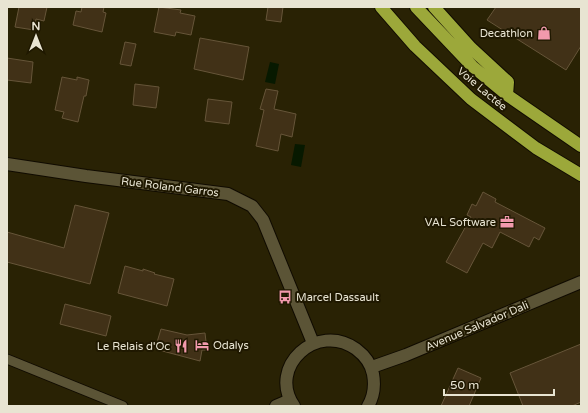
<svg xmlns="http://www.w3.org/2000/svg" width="588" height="413" font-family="'Varela Round',sans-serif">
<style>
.water{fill:#071900}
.building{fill:#413117;stroke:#665539}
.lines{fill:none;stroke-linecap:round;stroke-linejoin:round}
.lane-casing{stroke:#100b00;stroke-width:11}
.street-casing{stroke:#100b00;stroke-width:14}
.highway-casing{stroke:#100b00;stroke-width:14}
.lane{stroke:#5b5436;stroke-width:9}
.street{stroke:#5b5436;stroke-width:12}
.highway{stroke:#9ca83a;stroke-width:12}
.labels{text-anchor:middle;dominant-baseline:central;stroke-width:4;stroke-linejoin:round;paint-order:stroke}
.poi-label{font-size:11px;fill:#e8e4d2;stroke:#1f1800;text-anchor:end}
.street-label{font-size:11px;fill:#e8e4d2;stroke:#1f1800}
</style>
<rect width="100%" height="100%" fill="#292204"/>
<!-- water -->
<path class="water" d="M270,62l9,2 -4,20 -10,-2z
M295,144l10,1 -4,22 -10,-2z"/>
<!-- building -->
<path class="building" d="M19,7h28l-3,14 -8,-2 -2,11 -19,-3z
M82,7h22l-1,5 3,1 -4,19 -29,-7 3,-14 5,1z
M159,7l22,3 -1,3 15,3 -4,19 -15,-3 -1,4 -21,-4z
M268,7h15l-2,15 -15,-2z
M496,7h85v39l-15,24 -79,-50z
M200,38l49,9 -6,33 -49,-11z
M125,42l11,2 -5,22 -11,-2z
M7,58l26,4 -2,21 -24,-3z
M62,77l15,3v-3l12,3 -3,16h-2l-6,26 -16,-4 2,-6 -9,-2z
M135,84l24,3 -3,21 -23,-3z
M266,89l12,2 -4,18 22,5 -4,23 -11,-3 -3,17 -22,-5 8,-36 -4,-1z
M208,99l24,3 -3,22 -24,-3z
M483,192l13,7 -1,3 50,26 -6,12 -5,-3 -5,10 -29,-15 -8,16 -9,-5 -16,30 -21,-11 25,-45 -4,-2 5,-11 4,2z
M75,205l34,8 -19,71 -83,-22v-30l57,16z
M125,266l18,5v-2l12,4 -1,1 20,5 -7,27 -49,-13z
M65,304l46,12 -5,20 -46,-12z
M161,329l26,6 18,-2 2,17h-5l-2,11 -45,-12z
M581,344v58l-9,4h-49l-13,-33z
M458,368l23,10 -12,28h-28z"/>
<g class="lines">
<!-- lane casing -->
<g class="lane-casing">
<path id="lane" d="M7,359l116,47"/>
</g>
<!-- street casing -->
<g class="street-casing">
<path id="street" d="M7,164l79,12 142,18 24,12 11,14 50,123
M372,367l34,-12 175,-73
M276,406l14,-6
M294,406c-27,-39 23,-85 62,-57 8,6 15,15 17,25 2,11 1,22 -5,32"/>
</g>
<!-- highway casing -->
<g class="highway-casing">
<path id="highway" d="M381,7l34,39 56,53 65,49 45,27
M416,7l56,59 35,29 74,51
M434,7l37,41 37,34 -1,13"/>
</g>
<!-- lane -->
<use href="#lane" class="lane"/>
<!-- street -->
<use href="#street" class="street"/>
<!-- highway -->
<use href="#highway" class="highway"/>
</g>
<!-- icons -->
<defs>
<g id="shop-bare" transform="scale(1.08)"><path d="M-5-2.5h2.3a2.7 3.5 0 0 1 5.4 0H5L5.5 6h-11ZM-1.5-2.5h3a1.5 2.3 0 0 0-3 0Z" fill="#f29aad" stroke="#1f1800" stroke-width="2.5" paint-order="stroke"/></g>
<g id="office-bare" transform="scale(1.08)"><path d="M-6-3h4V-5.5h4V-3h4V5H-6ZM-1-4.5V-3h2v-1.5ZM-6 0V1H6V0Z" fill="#f29aad" stroke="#1f1800" stroke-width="2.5" paint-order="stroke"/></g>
<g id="bus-bare" transform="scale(1.08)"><path d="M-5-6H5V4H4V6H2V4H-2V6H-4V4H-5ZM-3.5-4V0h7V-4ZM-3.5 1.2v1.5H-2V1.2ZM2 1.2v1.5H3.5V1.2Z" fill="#f29aad" stroke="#1f1800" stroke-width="2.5" paint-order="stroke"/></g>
<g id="hotel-bare" transform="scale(1.08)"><path d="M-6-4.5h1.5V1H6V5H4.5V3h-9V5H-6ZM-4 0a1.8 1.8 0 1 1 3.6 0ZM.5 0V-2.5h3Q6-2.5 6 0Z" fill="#f29aad" stroke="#1f1800" stroke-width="2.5" paint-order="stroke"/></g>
<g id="restaurant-bare" transform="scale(1.08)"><path d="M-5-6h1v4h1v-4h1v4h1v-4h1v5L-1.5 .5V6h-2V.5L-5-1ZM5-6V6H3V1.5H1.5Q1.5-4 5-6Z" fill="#f29aad" stroke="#1f1800" stroke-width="2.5" paint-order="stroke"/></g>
</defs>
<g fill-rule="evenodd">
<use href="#shop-bare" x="544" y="33"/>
<use href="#office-bare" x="507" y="222"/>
<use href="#bus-bare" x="285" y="297"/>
<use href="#hotel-bare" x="202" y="345"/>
<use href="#restaurant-bare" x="181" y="346"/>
</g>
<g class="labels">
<!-- poi labels -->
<g class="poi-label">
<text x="533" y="33">Decathlon</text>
<text x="496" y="222">VAL Software</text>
<text x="296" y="297" text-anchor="start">Marcel Dassault</text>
<text x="213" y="345" text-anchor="start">Odalys</text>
<text x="170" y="346">Le Relais d'Oc</text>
</g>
<!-- street labels -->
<g class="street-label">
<text transform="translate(482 89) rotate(40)">Voie Lactée</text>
<text transform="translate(170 187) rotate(7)">Rue Roland Garros</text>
<text transform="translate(477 326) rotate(-23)">Avenue Salvador Dali</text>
</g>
</g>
<!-- border -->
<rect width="588" height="413" fill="none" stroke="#e8e4d2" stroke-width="16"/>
<!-- north arrow -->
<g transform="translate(36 36)" stroke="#1f1800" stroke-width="3" paint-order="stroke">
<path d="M0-3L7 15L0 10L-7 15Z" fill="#e8e4d2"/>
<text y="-6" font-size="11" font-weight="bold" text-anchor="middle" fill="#e8e4d2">N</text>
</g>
<!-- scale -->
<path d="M444 389v6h110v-6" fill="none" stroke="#e8e4d2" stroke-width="2"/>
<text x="450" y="389" font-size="12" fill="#e8e4d2" stroke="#1f1800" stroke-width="3" paint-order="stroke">50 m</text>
</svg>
